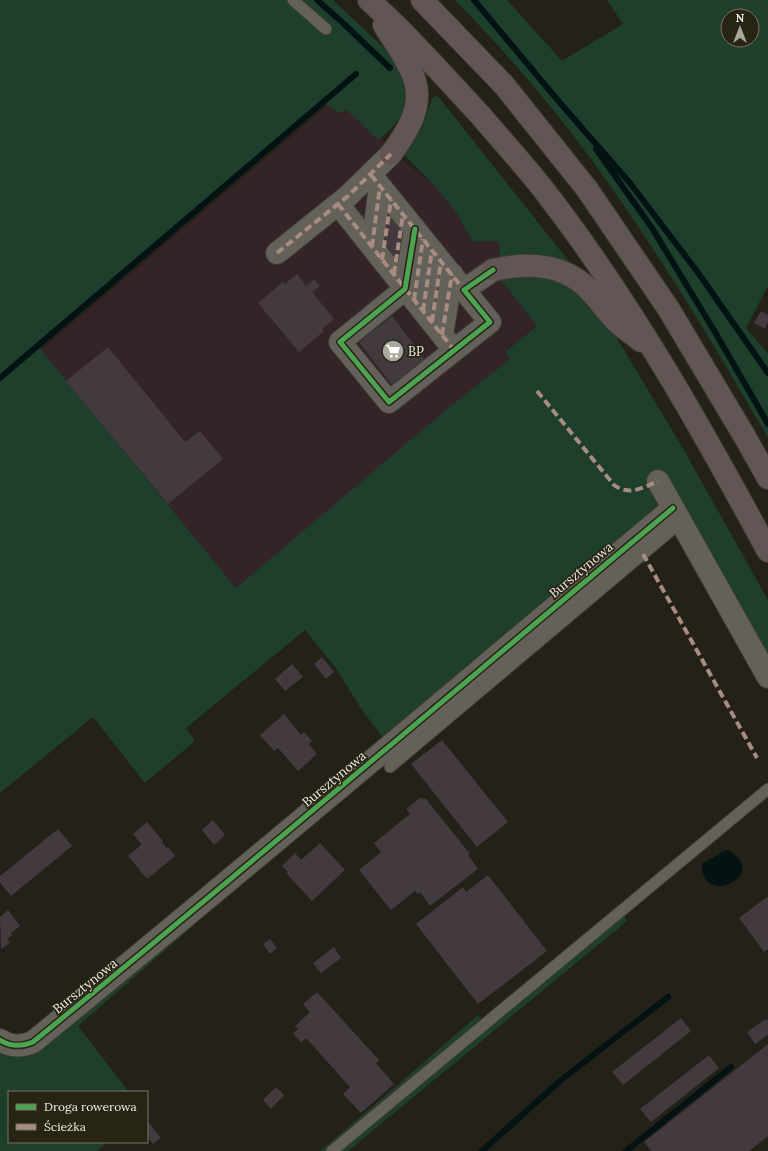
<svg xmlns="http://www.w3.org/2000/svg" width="768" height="1151" font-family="Lora,serif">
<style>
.commercial{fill:#352427}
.green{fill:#1e3f2c;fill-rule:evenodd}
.water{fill:#031313}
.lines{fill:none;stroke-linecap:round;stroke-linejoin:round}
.stream{stroke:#031313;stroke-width:6}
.building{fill:#423a3e}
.lane-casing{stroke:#3e3b35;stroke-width:13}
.street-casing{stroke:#3e3b35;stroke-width:24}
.highway-casing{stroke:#3e3b35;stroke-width:24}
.lane{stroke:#636159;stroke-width:11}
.street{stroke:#636159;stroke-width:22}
.highway{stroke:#625654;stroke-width:22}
.quiet{stroke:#a88b81;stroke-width:4;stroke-dasharray:8 4;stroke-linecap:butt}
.cycleway-casing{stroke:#282414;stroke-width:8}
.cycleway{stroke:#4ca352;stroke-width:5}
.labels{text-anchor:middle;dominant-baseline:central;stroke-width:3.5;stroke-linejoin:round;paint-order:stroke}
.poi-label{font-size:13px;fill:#f2efe5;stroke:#282414;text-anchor:start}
.street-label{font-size:13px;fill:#f2efe5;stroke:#282414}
</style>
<rect width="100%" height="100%" fill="#242118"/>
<!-- commercial -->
<path class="commercial" d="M328,105l10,8 9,-3 30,17 12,23 43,33 24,29 17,30 16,-1 11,1 1,26 -7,3 43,55 -32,26 5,7 -274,229 -195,-238z"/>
<!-- green -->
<path class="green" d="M0,0h333l66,62c6,17 9,38 1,55 -5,9 -15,17 -22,23l-31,-30 -8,3 -16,-11 -285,244 198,242 205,-174 69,-55 -5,-7 32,-26 -44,-56 8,-2 -2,-26 -10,-1 -16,1 -17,-30 -24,-29 -27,-27 17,-28 10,-29 5,-4 130,164 18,26 96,160 87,155v77l-95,-169 -284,238 -29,-39 -25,-40 -30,-37 -119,98 9,13 -50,42 -52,-66 -93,76z
M455,0h52l55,61 61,-37 -16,-24h161v286l-22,42 22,26v84c-55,-95 -112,-190 -177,-279 -41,-56 -87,-109 -136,-159zM728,16h24v24h-24z
M247,879l-169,147 51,66h-120v50h98l-10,9h-97v-111l12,6z
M622,912l5,9 -279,230h-28l80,-68 78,-68 7,9z"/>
<!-- water -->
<path class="water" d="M728,850c6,4 13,8 14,16 4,18 -40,35 -40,-2l22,-13z"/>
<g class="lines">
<!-- stream -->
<path class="stream" d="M317,0l26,23 47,45
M474,0l87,104 69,79 69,91 69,99
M596,149l56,79 63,104 53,92
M0,378l356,-304
M482,1151l79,-71 107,-83
M626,1151l105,-84"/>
</g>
<!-- building -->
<path class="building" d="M379,202l79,99 -22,16 -78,-98z
M297,274l9,12 8,-7 6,7 -8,6 22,27 -12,10 2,2 -25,21 -41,-49 25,-21 2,2z
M761,311l7,4v7l-3,7 -11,-6z
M392,316l34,44 -33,26 -34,-44z
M108,347l77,95 15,-11 23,28 -55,45 -102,-123z
M322,657l12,15 -8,7 -12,-15z
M292,664l11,13 -18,14 -10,-12z
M284,714l17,21 3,-3 8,9 -3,3 8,10 -19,17 -20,-23 -4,3 -14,-16z
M442,740l66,82 -31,25 -66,-83z
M420,798l6,1 44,55 -2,1 10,14 -48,37 -10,-14 -2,2 -3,-3 -24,19 -32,-40 22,-18 -7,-9 36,-29 -4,-5z
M213,820l12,15 -11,10 -12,-15z
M147,822l16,19 -1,1 4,6 2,-1 7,9 -28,23 -19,-23 12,-10 1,-2 -8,-10z
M58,829l14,17 -61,50 -11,-13v-7z
M320,843l25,27 -33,31 -26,-28 2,-1 -6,-6 13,-13 6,7z
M488,875l59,76 -69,53 -62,-80 47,-37 3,5z
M767,897l1,1v51l-4,3 -25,-34z
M8,910l12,16 -9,7 1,2 -5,4 3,4 -9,6 -1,-32z
M270,939l7,9 -7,6 -7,-10z
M334,947l7,11 -20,15 -8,-10z
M317,992l62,68 -3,3 18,21 -33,29 -18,-19 7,-7 -44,-49 -5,5 -8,-10 5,-4 -3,-3 15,-14 -7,-8z
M681,1018l10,13 -68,54 -11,-13z
M766,1019l2,2v14l-13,9 -8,-12z
M768,1044v92l-19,15h-98l-7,-9z
M709,1055l10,13 -68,54 -11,-13z
M276,1087l8,8 -13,14 -8,-9z
M147,1120l14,18 -8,6 -6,-8z"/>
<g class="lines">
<!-- lane casing -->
<g class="lane-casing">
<path id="lane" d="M293,0l33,29
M390,767l291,-245
M332,1151l436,-362"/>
</g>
<!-- street casing -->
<g class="street-casing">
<path id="street" d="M371,175l93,115
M338,204l116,146
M415,229l-10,60 -65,53 49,60 101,-80 -26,-32 29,-20
M372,247l8,-61
M277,253l71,-57 43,-42
M423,311l9,-61
M442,335l10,-61
M658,481l110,196
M0,1040c11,7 21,7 33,2 216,-176 427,-356 640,-534"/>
</g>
<!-- highway casing -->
<g class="highway-casing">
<path id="highway" d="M369,0c15,14 30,28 44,43 23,24 46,49 68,73 23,27 47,53 69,82 84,110 152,231 218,353
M422,0l82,85 83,104 81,119 77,129 23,41
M384,25c10,17 26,37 31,56 8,27 -9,53 -24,73
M493,270c31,-7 66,-7 91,15 13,11 22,27 35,39 7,6 15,11 22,17"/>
</g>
<!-- lane -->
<use href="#lane" class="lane"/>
<!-- street -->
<use href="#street" class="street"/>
<!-- highway -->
<use href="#highway" class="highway"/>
<!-- quiet -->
<path class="quiet" d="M371,175l93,115
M338,204l116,146
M372,247l8,-61
M277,253l71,-57 43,-42
M382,260l9,-60
M394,274l9,-60
M414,300l9,-61
M423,311l9,-61
M432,322l9,-61
M442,335l10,-61
M537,391l77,94c15,11 29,3 44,-4
M643,554l114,204"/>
<!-- cycleway casing -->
<g class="cycleway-casing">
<path id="cycleway" d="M415,229l-10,60 -65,53 49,60 101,-80 -26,-32 29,-20
M0,1040c11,7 21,7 33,2 216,-176 427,-356 640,-534"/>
</g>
<!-- cycleway -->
<use href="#cycleway" class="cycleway"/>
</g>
<!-- icons -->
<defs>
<g id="supermarket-disc" transform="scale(1.15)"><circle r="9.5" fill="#aaa79d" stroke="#282414"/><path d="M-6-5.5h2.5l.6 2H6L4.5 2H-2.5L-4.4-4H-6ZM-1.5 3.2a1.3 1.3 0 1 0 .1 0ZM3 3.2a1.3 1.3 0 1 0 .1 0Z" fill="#fff"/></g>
</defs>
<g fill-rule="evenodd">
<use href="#supermarket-disc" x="393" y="351"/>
</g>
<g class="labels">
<!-- poi labels -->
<g class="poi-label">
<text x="408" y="351">BP</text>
</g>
<!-- street labels -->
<g class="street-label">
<text transform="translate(581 570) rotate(-40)">Bursztynowa</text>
<text transform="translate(334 779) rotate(-40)">Bursztynowa</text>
<text transform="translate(85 986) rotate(-39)">Bursztynowa</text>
</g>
</g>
<!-- legend -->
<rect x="8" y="1091" width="140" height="52" fill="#282414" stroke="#797568"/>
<rect x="16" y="1104" width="20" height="6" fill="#4ca352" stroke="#797568"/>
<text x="44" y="1111" font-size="12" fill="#f2efe5">Droga rowerowa</text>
<rect x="16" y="1124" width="20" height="6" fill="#a88b81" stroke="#797568"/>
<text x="44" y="1131" font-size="12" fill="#f2efe5">Ścieżka</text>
<!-- north arrow -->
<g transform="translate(740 28)"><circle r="19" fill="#282414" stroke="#797568"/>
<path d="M0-3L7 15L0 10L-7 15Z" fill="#aaa79d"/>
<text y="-6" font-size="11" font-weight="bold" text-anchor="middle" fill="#f2efe5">N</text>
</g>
</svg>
